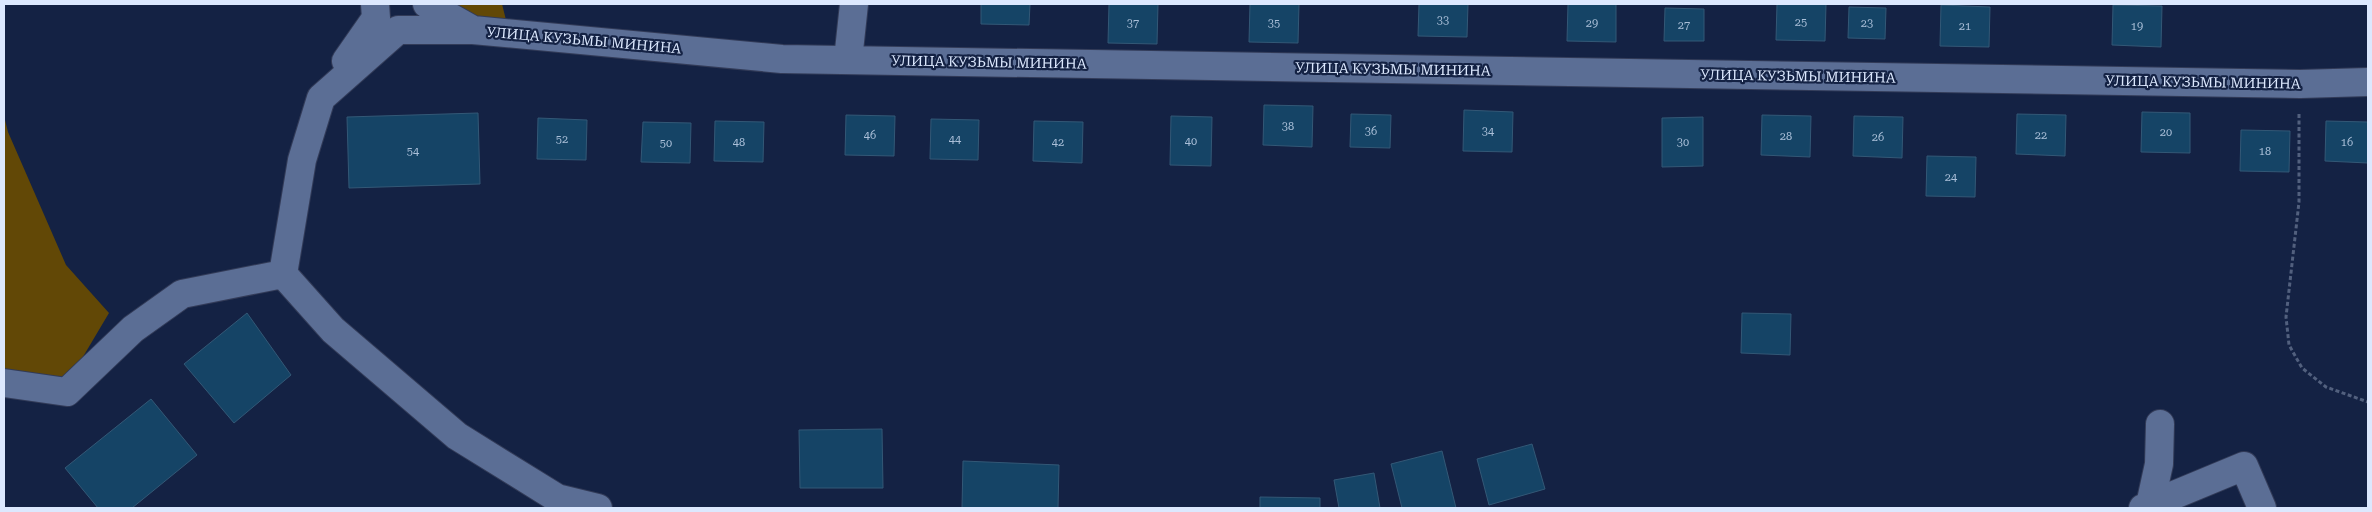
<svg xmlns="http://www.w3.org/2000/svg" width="2372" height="512" font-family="'Roboto Serif',serif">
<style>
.green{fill:#624806}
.building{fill:#154466;stroke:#335876}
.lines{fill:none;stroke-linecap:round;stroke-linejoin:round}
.street-casing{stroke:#323b58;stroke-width:30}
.path{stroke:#52607e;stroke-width:3;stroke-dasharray:4 2.5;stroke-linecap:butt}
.street{stroke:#5b6e95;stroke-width:28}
.labels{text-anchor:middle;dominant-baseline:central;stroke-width:4.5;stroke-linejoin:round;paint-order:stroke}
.number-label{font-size:11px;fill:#aabfd8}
.street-label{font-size:14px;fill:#dce8fe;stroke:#142244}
</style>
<rect width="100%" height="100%" fill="#142244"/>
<!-- green -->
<path class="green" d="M441,4h61l4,16h-33z
M4,116l4,16 58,133 43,48 -41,69 -64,-10z"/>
<!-- building -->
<path class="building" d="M981,4h49l-1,21 -48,-1z
M1109,4h49l-1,40 -49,-1z
M1250,4h49l-1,39 -49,-1z
M1419,4h49l-1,33 -49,-1z
M1568,4h48v38l-49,-1z
M1777,4h49l-1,37 -49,-1z
M1941,5l49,2 -1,40 -49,-1z
M2113,5l49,1 -1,41 -49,-2z
M1849,7l37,1 -1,31 -37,-1z
M1665,8l39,1v32h-40z
M1264,105l49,1 -1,41 -49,-2z
M1464,110l49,2 -1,40 -49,-1z
M2142,112l48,1v40l-49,-1z
M478,113l2,71 -131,4 -2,-71z
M1351,114l40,1 -1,33 -40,-1z
M2017,114l49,1 -1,41 -49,-2z
M846,115l49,1 -1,40 -49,-1z
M1762,115l49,1 -1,41 -49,-2z
M1171,116l41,1 -1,49 -41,-1z
M1854,116l49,1 -1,41 -49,-2z
M1703,117v49l-41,1v-49z
M538,118l49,2 -1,40 -49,-1z
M931,119l48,1 -1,40 -48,-1z
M715,121l49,1 -1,40 -49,-1z
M1034,121l49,1 -1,41 -49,-2z
M2326,121l42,1v41l-43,-2z
M643,122l48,1 -1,40 -49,-1z
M2241,130l49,1 -1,41 -49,-1z
M1927,156l49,1 -1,40 -49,-1z
M247,313l44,62 -57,48 -50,-59z
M1742,313l49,1 -1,41 -49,-2z
M151,399l46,56 -65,53h-34l-33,-40z
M882,429l1,59h-83l-1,-58z
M1532,444l13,45 -56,16 -12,-46z
M1442,451l14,57h-54l-11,-44z
M963,461l96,4 -1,43h-96z
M1374,473l6,35h-41l-5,-28z
M1260,497l60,1v10h-60z"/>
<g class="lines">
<!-- street casing -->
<g class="street-casing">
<path id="street" d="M427,4l46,26 309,29 1518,25 68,-2
M470,30h-72l-77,68 -19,62 -19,114 50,56 124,106 100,62 41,10
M848,60l6,-56
M346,61l30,-43 -1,-14
M4,383l63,9 66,-63 49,-35 101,-20
M2150,505l94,-39 18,42
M2143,508l7,-3 9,-41 1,-40"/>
</g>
<!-- path -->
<path class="path" d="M2299,114v88l-13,115 3,28 13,23 24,19 42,15"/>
<!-- street -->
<use href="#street" class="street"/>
</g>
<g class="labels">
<!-- number labels -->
<g class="number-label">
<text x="1443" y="20">33</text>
<text x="1801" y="22">25</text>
<text x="1133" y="23">37</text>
<text x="1274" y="23">35</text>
<text x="1592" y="23">29</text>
<text x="1867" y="23">23</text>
<text x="1684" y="25">27</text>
<text x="1965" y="26">21</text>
<text x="2137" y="26">19</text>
<text x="1288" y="126">38</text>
<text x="1371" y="131">36</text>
<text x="1488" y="131">34</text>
<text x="2166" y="132">20</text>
<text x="870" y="135">46</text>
<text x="2041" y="135">22</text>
<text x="1786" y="136">28</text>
<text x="1878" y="137">26</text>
<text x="562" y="139">52</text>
<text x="955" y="139">44</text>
<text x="1191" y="141">40</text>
<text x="739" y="142">48</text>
<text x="1058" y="142">42</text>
<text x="1683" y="142">30</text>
<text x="2347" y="142">16</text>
<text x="666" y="143">50</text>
<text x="413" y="151">54</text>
<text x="2265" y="151">18</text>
<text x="1951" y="177">24</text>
</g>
<!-- street labels -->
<g class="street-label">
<text transform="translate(584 40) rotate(5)">УЛИЦА КУЗЬМЫ МИНИНА</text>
<text transform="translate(989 62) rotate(1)">УЛИЦА КУЗЬМЫ МИНИНА</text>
<text transform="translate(1393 69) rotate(1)">УЛИЦА КУЗЬМЫ МИНИНА</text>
<text transform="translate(1798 76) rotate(1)">УЛИЦА КУЗЬМЫ МИНИНА</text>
<text transform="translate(2203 82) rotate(1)">УЛИЦА КУЗЬМЫ МИНИНА</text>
</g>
</g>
<!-- border -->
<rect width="2372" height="512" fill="none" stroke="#dce8fe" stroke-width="10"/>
</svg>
